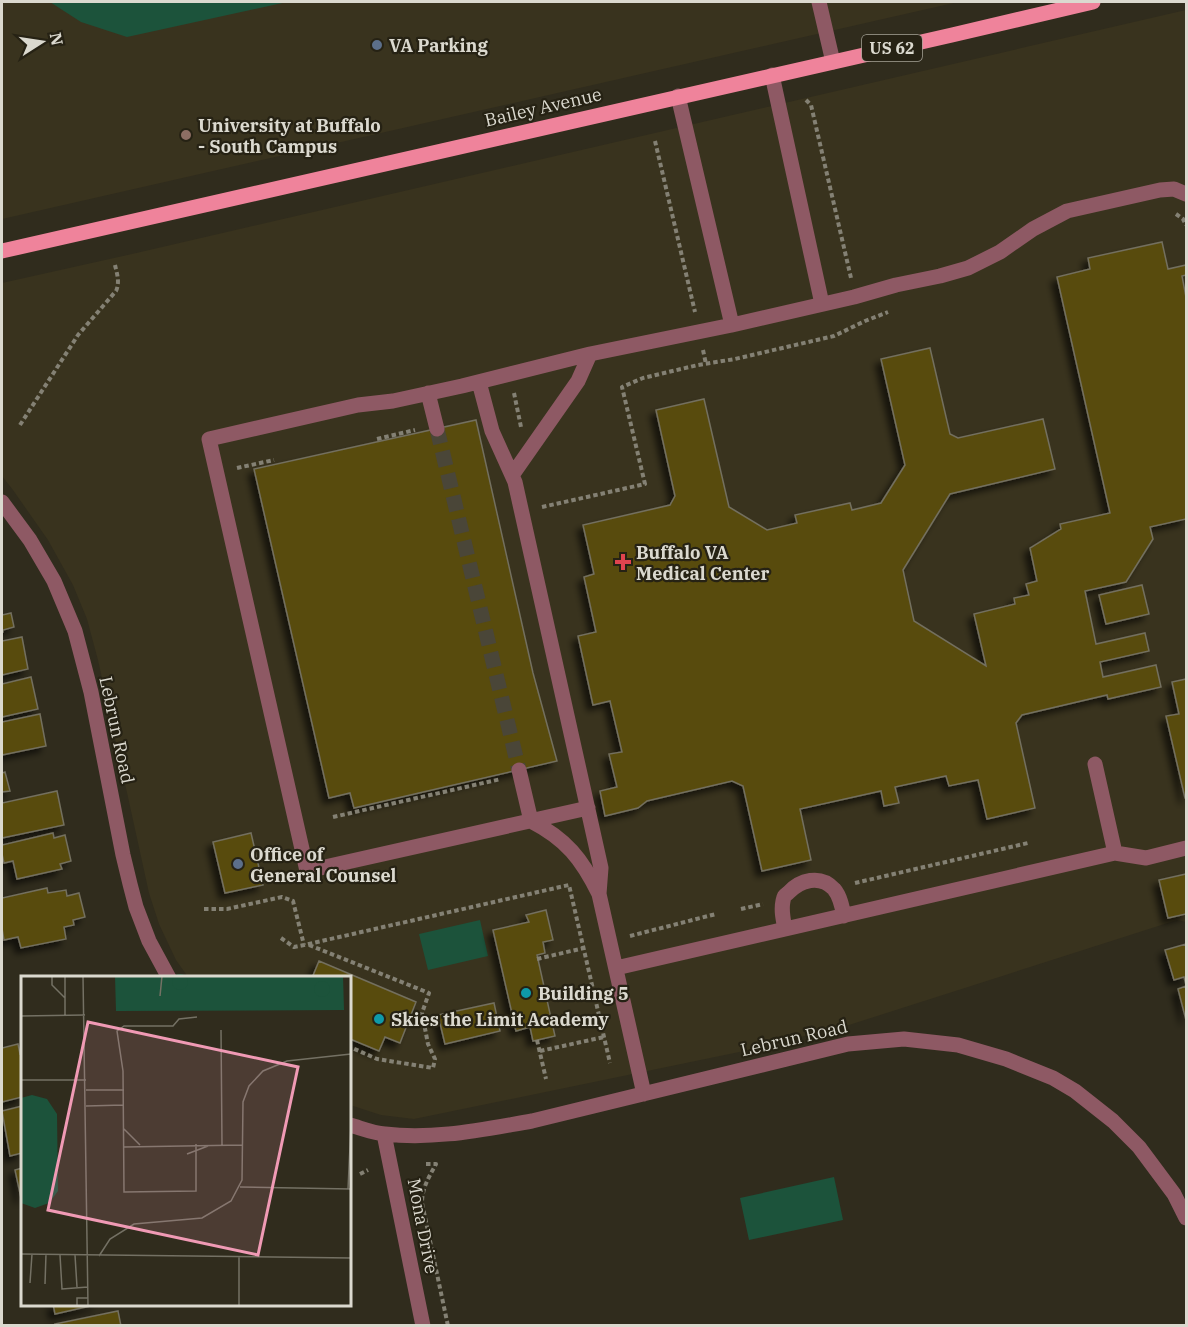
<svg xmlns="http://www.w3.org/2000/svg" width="1188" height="1327" font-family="'IBM Plex Serif',serif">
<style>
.built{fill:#39331e}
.park{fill:#1c533b}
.building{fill:#594b0e;stroke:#736f5e;stroke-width:1.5;filter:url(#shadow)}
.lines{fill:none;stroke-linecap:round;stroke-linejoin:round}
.minor-tunnel{stroke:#4a4638;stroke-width:15;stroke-dasharray:15 8;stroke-linecap:butt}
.path{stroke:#848174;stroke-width:4;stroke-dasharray:4.5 3;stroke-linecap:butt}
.minor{stroke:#8e5964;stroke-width:15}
.major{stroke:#ef839b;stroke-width:15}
.service-dot{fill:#5c6f8a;stroke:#262214;stroke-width:2}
.education-dot{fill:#8d6e63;stroke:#262214;stroke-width:2}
.health-dot{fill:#e0444e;stroke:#262214;stroke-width:2}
.culture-dot{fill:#0f9aa8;stroke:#262214;stroke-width:2}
.labels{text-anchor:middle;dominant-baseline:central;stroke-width:4.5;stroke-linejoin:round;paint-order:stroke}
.shield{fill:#262214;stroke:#a5a297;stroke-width:1.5}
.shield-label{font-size:16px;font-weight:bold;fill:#dbd9cf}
.poi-label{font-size:18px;font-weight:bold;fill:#dbd9cf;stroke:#262214;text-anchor:start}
.street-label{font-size:18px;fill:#dbd9cf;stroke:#262214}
.inset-road{fill:none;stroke:#747164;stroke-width:1.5}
.view{fill:#f09ab5;fill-opacity:0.15;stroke:#f09ab5;stroke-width:3}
.inset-edge{fill:none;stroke:#dbd9cf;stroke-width:3}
</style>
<defs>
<filter id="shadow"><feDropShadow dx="-5.5" dy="5.5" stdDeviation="3" flood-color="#0009"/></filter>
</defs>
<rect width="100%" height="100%" fill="#302c1d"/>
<!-- built -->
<path class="built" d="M2,2h956l-956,217z
M1186,10v912l-9,-2 -328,105 -105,26 -330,68 -33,-4 -31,-10v-127l-162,-1 -12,-17 -17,-36 -10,-31 -51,-233 -11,-41 -14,-34 -25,-45 -35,-50 -11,-14v-193l130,-29z"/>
<!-- park -->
<path class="park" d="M50,2h237l-160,35 -46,-15z
M480,920l8,36 -60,14 -9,-36z
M834,1177l9,43 -94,20 -9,-42z"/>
<!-- building -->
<path class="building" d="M1162,242l6,27 18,-4v10l-4,1 4,21v222l-36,8 3,12 -27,43 -41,9 11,53 49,-11 4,18 -49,11 3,15 53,-12 5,22 -53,12 -1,-4 -85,20 -6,8 19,85 -48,11 -9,-39 -29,6 -3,-10 -51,11 4,16 -15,3 -3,-15 -81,18 11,51 -49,11 -19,-85 -11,-5 -85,20 -9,7 -33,8 -5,-25 17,-4 -8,-33 13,-2 -12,-51 -17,4 -15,-69 18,-4 -12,-55 10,-3 -11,-49 87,-20 5,-9 -19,-86 48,-11 25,108 38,23 30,-7 -2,-8 55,-12 2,7 29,-7 24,-38 -24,-106 49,-11 20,86 8,4 85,-19 12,50 -105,25 -47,76 11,51 72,45 -12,-52 41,-10 -1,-6 15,-3 -3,-11 11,-3 -7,-33 31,-19 -1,-5 50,-11 -53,-236 33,-8 -2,-11z
M476,420l57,253 24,88 -203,47 -4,-15 -21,5 -75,-329z
M1142,585l7,29 -43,10 -7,-29z
M11,613l3,14 -11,3v2h-1v-17z
M22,637l6,32 -26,6v-34z
M31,677l7,32 -36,8v-33z
M1186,679v119h-1l-19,-82 13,-2 -7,-32z
M40,714l6,32 -44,9v-33z
M5,772l5,19 -8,1v-19z
M57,791l7,34 -62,13v-35z
M53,833l1,5 11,-3 6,26 -11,3 2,5 -45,10 -4,-18 -9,2 -2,-9v-9z
M251,833l12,52 -38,8 -12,-51z
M1186,874v40l-18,4 -9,-38z
M47,888l1,5 18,-3 1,6 12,-3 6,24 -12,3 1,5 -10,2 2,12 -45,9 -3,-11 -14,3 -2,-12v-30z
M546,910l7,30 -10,2 2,11 -8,2 18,81 -22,5 -3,-14 -14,4 -23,-101 36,-8 -3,-7z
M1186,944v41l-2,-8 -10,3 -9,-30z
M319,961l97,41 -16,41 -15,-6 -6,14 -29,-12v-61h-38z
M1186,986v34l-8,-31z
M494,1003l6,28 -55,13 -7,-29z
M18,1044l2,10 2,-1v44l-20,5v-54z
M22,1106v47l-12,3 -8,-45z
M22,1168v30h-1l-6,-28z
M53,1304h46l-44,10z
M118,1311l3,15h-65l-1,-2z"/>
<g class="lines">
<!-- minor-tunnel -->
<path class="minor-tunnel" d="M437,429l82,341"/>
<!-- path -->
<path class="path" d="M806,100l5,5 40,173
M655,141l40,171
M1176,214l7,5 3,6
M703,350l3,14
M514,393l7,34
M20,425l58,-90 38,-44c4,-9 1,-17 -1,-26
M377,439l38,-9
M237,468l37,-8
M542,507l103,-23 -23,-97 21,-9 55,-13 37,-6 99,-23 31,-15 23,-9
M333,817l168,-38
M855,883l173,-40
M204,909h23l55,-12 11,4 11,44
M741,909l22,-5
M630,936l86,-22
M281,938l13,9 10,-2 265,-60 41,178
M309,945l120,48 -7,20 6,31 7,15 -2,9 -56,-9 -27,-12
M537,959l47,-11
M537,1040l9,39
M540,1051l64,-14
M426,1164h10c-7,13 -14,24 -14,39l26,123
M360,1174l8,-4"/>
<!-- minor -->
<path class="minor" d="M819,2l14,60
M772,75l50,229
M678,96l54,229
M479,382l13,49 23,51 86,386 -2,26
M428,393l9,36
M513,474l65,-93 12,-27
M2,502l28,38 24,41 21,50 16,61 32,163 7,29 6,23 13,34 20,37
M1095,764l20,89
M519,770l12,51c35,18 51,38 68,73l45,200
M588,808l-281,63 -98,-432 149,-34 35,-4 69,-15 128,-32 142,-29 122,-28 42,-12 44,-9 28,-8 32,-16 33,-23 34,-18 93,-21 14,-1 12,5
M785,929c-2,-10 -4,-19 -2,-28 1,-5 1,-5 5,-8 12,-13 32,-19 46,-4 6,7 8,17 10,27
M616,968l499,-115 31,5 40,-10
M350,1125c11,3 23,8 35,9 50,6 99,-5 147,-13l316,-77 56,-5 54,6 48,14 47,19 22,13 38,30 26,26 35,47 12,24
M384,1134l39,192"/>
<!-- major -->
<path class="major" d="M2,251l950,-216 141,-33"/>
</g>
<!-- markers -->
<g class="service-dot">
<circle cx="377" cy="45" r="6"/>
<circle cx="238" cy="864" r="6"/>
</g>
<circle class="education-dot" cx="186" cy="135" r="6"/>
<path class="health-dot" d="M620 553h6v6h6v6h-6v6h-6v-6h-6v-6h6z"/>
<g class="culture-dot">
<circle cx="526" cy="993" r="6"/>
<circle cx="379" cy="1019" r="6"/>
</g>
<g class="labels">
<!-- shield labels -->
<rect class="shield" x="862" y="35" width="60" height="26" rx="4.5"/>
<g class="shield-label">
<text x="892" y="48">US 62</text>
</g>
<!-- poi labels -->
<g class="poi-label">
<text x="389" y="45">VA Parking</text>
<text x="198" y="125">University at Buffalo<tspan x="198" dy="21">- South Campus</tspan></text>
<text x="636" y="552">Buffalo VA<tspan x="636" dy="21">Medical Center</tspan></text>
<text x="250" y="854">Office of<tspan x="250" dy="21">General Counsel</tspan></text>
<text x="538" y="993">Building 5</text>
<text x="391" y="1019">Skies the Limit Academy</text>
</g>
<!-- street labels -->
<g class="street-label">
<text transform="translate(543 107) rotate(-13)">Bailey Avenue</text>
<text transform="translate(117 730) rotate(78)">Lebrun Road</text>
<text transform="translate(794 1038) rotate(-13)">Lebrun Road</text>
<text transform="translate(423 1226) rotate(79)">Mona Drive</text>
</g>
</g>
<!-- overview -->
<g transform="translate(21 976)">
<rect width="330" height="330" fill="#302c1d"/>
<path d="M94,0h228l1,34 -228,1z" fill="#1c533b"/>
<path d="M151 6a8 8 0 1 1 16 0a8 8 0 1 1-16 0ZM293 13a8 8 0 1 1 16 0a8 8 0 1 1-16 0ZM11,119l15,4 10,15 1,77 -9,12 -14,5 -14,-5v-105z" fill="#1c533b"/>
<path class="inset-road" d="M31,0v9l13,13M44,0v40M62,0l5,330M139,20l2,-20M0,40l64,-1M200,54l1,115M0,104h65M65,114h38M65,130l38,-1M103,153l16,16M175,168v47l-72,1 -1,-121 -6,-40 7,-5h49l6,-7 18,-2M103,171l119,-2M166,178l21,-8M219,211l111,2M327,213l3,-64M0,278l330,4M39,279l2,34 26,-2M54,279l2,32M78,280l11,-17 24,-15 68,-6 29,-17 11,-21 1,-78 6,-16 14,-15 24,-10 64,-7M218,280v50M9,307l2,-29M24,308l1,-30M56,330v-8h11"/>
<path class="view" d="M67,46l210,45 -40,188 -210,-45z"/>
<rect width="330" height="330" class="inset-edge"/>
</g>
<!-- border -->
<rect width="1188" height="1327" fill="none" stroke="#dbd9cf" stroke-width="6"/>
<!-- north arrow -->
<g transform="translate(42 42) rotate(78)" stroke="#262214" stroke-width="4.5" paint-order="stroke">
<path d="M0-4.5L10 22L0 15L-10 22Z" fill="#dbd9cf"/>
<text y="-9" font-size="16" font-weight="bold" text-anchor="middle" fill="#dbd9cf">N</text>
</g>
</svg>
